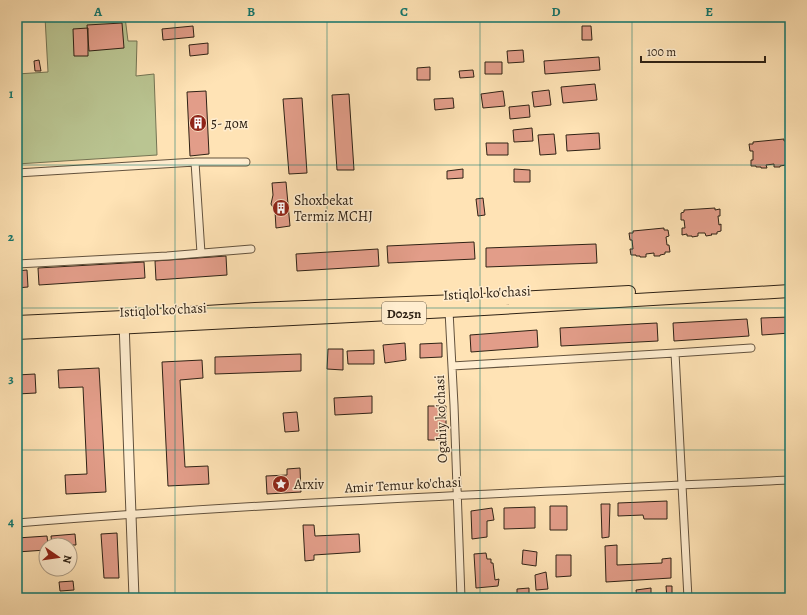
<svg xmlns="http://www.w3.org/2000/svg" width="807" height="615" font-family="Alegreya,serif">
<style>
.green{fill:#bac592;stroke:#747454}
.building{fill:#e29d89;stroke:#2f2215}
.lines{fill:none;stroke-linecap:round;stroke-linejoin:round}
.minor-casing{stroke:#63523d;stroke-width:9}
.tertiary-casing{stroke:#63523d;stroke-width:11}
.primary-casing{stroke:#2f2215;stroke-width:14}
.minor{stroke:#ffedcf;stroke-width:7}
.tertiary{stroke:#ffedcf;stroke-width:9}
.primary{stroke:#ffe3b5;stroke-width:12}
.grid{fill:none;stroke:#0f766e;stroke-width:1;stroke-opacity:0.55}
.labels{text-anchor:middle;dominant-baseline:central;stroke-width:3;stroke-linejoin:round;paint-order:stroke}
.shield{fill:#ffedcf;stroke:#6d5f4d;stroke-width:1}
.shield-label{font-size:13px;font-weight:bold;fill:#2f2215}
.poi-label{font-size:14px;fill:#2f2215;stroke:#ffedcf;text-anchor:start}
.street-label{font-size:14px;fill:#2f2215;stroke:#ffedcf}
.neatline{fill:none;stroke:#0f766e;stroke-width:1.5}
.grid-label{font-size:13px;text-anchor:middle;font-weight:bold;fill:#0f766e}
</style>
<rect width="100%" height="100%" fill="#ffe3b5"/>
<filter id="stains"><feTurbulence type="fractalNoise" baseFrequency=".005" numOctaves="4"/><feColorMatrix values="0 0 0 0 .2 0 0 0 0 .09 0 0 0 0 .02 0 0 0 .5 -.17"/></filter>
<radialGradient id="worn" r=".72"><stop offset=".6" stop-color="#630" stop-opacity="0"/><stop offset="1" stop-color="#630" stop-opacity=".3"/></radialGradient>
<!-- green -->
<path class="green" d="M45,17h80l3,24h9l-1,35 18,-2 3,81 -140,9v-90l31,-2z"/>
<!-- building -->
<path class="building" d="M122,23l2,25 -35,3 -2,-26z
M193,26l1,11 -31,3 -1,-11z
M582,26h9l1,14h-10z
M88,28v28h-14l-1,-27z
M208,43v11l-18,2 -1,-11z
M523,50l1,12 -16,1 -1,-12z
M599,57l1,13 -55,4 -1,-13z
M39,60l2,11h-6l-1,-10z
M485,62h17v12h-17z
M430,67v13h-13v-12z
M473,70l1,7 -14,1 -1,-7z
M595,84l2,16 -34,3 -2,-16z
M549,90l2,15 -17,2 -2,-15z
M206,91l3,63 -19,2 -3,-64z
M503,91l2,15 -22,2 -2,-14z
M349,94l5,76h-17l-5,-75z
M302,98l5,75 -18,1 -6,-75z
M453,98l1,10 -19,2 -1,-11z
M529,105l1,12 -20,2 -1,-12z
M532,128l1,13 -19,1 -1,-12z
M599,133l1,16 -33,2 -1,-16z
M554,134l2,20 -16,1 -2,-20z
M784,139v2h5v6l-2,1v8h3v7h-4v2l-6,1v1h-6v-3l-8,1 1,3h-6v-1h-5v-1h-5v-6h2v-9h-3l-1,-7h4v-2z
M486,143h22v12h-21z
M463,169v9l-16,1v-8z
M514,169l16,1v12h-16z
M286,182l4,44 -14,2 -1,-17 -4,-7 2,-9 -1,-12z
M483,198l2,17 -7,1 -2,-17z
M715,208v2l5,-1v7h-2l1,9 2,-1v7l-4,1v2h-6l1,1 -6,1 -1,-3h-7v3l-6,1v-1h-5v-2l-5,1v-7h3l-1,-8h-3v-7l3,-1v-2z
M664,228v2h4l1,6 -3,1 1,8h2l1,7h-5v2l-5,1v1h-6v-3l-8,1v3h-6v-1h-4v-1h-5l-1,-6h3l-1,-9h-2l-1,-7h4v-2z
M474,242l1,17 -87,4 -1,-17z
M596,244l1,19 -111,4v-19z
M378,249l1,17 -82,5 -1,-17z
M226,256l1,19 -71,5 -1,-19z
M144,262l1,16 -106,7 -1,-17z
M27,270l1,17 -11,1v-17z
M790,317v16l-28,2 -1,-17z
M747,319l2,17 -75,5 -1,-18z
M657,323l1,18 -97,5 -1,-18z
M537,330l1,17 -67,5 -1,-17z
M405,343l1,17 -21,3 -2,-18z
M442,343v14l-22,1v-14z
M328,349h15v21l-16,-1z
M374,350v14h-26l-1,-13z
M301,354v17l-86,3v-17z
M202,360l1,18 -23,2 5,87 23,-1 1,18 -41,2 -6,-124z
M99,368l7,124 -40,2 -1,-19 22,-1 -4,-87 -24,1 -1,-18z
M35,374l1,19 -19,1v-19z
M372,396v17l-37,2 -1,-17z
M428,406h18v34h-18z
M297,412l2,19 -14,1 -2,-19z
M300,468l1,24 -34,2 -1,-18 21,-1v-6z
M667,501v18h-23l-1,-4 -25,1v-13z
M601,504h9l-1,33 -7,1z
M550,506h17v24h-17z
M535,507v21l-31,1v-21z
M492,508l2,12 -7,1v16l-15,2 -1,-28z
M303,525h11l1,11 44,-2 1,18 -46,3v5l-9,1z
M117,533l2,45h-15l-3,-44z
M75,534l1,11h-24l-1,-9z
M47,536l1,9h-2v5l-29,2v-14z
M617,545v20l45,-2v-4l9,-1v20l-65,4 -1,-36z
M523,550l14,2 -1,14 -14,-2z
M486,553l1,6h4v4h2l2,17 4,-1 -1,7 -22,2 -2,-34z
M556,555h15v21l-15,1z
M546,572l2,17 -12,1 -1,-15z
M73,581l1,9 -14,1 -1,-9z
M666,586h6v12h-5z
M529,588v10h-12v-9z
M651,588v10h-14l-1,-8z
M500,596v2h-23v-1z"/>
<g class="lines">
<!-- minor casing -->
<g class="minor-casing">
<path id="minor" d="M195,162l6,91
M17,173l178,-11h51
M17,264l150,-8 84,-7
M449,311l5,94 7,193
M675,353l13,245
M452,366l223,-13 76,-5
M17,523c257,-21 515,-31 773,-43"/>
</g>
<!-- tertiary casing -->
<g class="tertiary-casing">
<path id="tertiary" d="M124,322l10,276"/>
</g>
<!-- primary casing -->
<g class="primary-casing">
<path id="primary" d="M17,322l107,-5 131,-8 227,-9 147,-8
M17,333l432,-22 341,-20"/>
</g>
<!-- minor -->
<use href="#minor" class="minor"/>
<!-- tertiary -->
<use href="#tertiary" class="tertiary"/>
<!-- primary -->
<use href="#primary" class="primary"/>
</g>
<!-- grid -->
<path class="grid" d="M175,17v581M327,17v581M480,17v581M632,17v581M17,165h773M17,308h773M17,450h773"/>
<!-- icons -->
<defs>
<g id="building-disc" transform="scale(0.9)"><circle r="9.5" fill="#8f2418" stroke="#ffedcf"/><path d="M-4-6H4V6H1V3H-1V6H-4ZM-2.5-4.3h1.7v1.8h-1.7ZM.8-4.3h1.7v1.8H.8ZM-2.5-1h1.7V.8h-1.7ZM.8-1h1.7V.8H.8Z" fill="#fff"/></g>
<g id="sight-disc" transform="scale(0.9)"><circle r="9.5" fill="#8f2418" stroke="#ffedcf"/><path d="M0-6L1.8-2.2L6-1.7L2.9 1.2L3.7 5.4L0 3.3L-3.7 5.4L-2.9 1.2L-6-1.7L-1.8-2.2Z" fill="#fff"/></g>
</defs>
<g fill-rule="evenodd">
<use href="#building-disc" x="198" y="123"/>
<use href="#building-disc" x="281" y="208"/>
<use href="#sight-disc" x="281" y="484"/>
</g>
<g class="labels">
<!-- shield labels -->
<rect class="shield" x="382" y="302" width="44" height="22" rx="3"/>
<g class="shield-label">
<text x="404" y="313">D025n</text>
</g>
<!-- poi labels -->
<g class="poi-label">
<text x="211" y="123">5- дом</text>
<text x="294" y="200">Shoxbekat<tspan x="294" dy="16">Termiz MCHJ</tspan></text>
<text x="294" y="484">Arxiv</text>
</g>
<!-- street labels -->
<g class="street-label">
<text transform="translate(487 293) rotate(-3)">Istiqlol ko'chasi</text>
<text transform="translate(163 310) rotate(-3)">Istiqlol ko'chasi</text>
<text transform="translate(441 419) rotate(-92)">Ogahiy ko'chasi</text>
<text transform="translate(403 485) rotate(-3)">Amir Temur ko'chasi</text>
</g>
</g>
<!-- margin -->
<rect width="807" height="615" fill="none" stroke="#ffe3b5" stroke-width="44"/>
<!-- north arrow -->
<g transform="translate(58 557) rotate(103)"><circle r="19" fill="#ffedcf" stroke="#ac9c85"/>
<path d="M0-3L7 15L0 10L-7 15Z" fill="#8f2418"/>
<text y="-6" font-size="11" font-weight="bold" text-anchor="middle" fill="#2f2215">N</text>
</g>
<!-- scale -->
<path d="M641 56v6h124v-6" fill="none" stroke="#2f2215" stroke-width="2"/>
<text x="647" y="56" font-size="12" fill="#2f2215" stroke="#ffedcf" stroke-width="3" paint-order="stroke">100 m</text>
<rect x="22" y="22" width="763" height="571" class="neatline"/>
<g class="grid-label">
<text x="98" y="16">A</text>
<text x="251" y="16">B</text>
<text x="404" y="16">C</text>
<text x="556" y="16">D</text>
<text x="709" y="16">E</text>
<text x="11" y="98">1</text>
<text x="11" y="241">2</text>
<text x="11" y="383">3</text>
<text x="11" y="526">4</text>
</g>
<rect width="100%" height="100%" filter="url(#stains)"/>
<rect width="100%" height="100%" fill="url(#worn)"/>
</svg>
